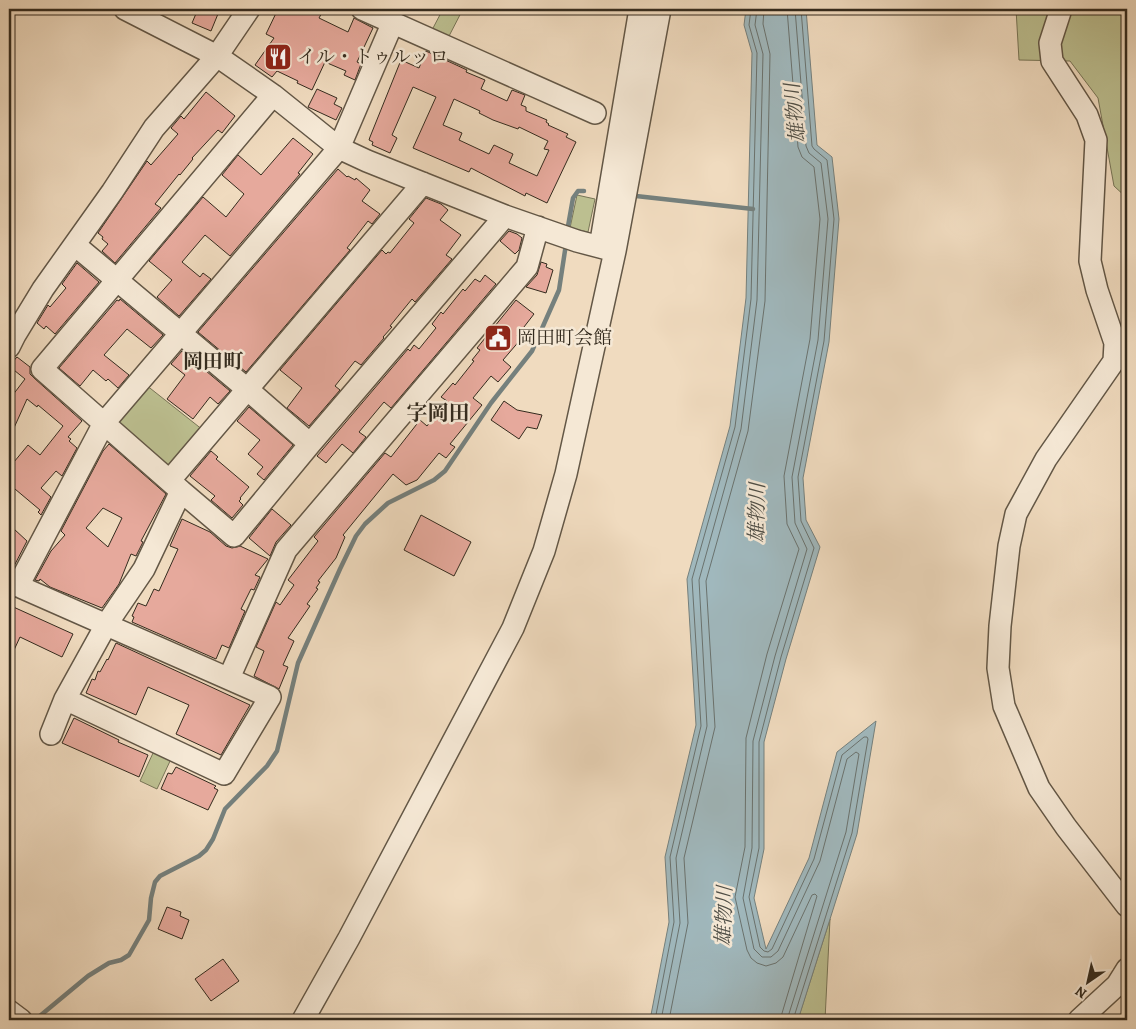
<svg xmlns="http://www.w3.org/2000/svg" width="1136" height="1029" font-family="Alegreya,'Noto Serif JP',serif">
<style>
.green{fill:#bcbf90;stroke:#787557}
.water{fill:#a0b8bd;stroke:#75807d}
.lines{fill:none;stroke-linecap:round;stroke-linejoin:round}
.shore{stroke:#6a726e;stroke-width:1}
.stream{stroke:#75807d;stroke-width:4.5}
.building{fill:#e6a99c;stroke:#342b1e;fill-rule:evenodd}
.minor-casing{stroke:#635746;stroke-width:24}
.minor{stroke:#f5e8d5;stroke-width:21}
.labels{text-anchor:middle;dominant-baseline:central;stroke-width:5;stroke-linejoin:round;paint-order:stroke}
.poi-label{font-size:19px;fill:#342b1e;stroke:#f5e8d5;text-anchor:start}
.water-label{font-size:20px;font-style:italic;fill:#4f4e46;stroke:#f5e8d5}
.neighbourhood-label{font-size:20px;font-weight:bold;fill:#342b1e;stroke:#f5e8d5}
.quarter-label{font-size:21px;font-weight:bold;fill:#342b1e;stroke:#f5e8d5}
</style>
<rect width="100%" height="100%" fill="#f0dbbf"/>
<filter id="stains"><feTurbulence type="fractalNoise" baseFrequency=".004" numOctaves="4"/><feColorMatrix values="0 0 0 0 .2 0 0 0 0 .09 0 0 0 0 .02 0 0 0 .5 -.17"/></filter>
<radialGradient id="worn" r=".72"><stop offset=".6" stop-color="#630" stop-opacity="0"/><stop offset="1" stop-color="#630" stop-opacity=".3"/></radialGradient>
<!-- green -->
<path class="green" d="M443,9h20l-15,29 -16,-8z
M1016,9h111v189l-13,-12 -16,-88 -28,-37 -51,-1z
M577,195l18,4 -7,33 -18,-4z
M141,381l67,53 -38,46 -66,-57z
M154,751l17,8 -14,30 -17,-8z
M830,919l-5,101h-27l1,-4z"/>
<!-- water -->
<path class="water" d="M746,9h60l11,136 15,12 7,62 -10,123 -26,136 3,42 14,27 -34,112 -22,83v107l-10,49 12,51 43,-91 28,-106 39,-31 -19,113 -59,186h-148l19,-98 -4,-65 31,-132 -9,-146 43,-153 16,-128 6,-245 -8,-28z"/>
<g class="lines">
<!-- shore -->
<path class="shore" d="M655,1020l19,-98 -4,-65 31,-131 -9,-147 43,-152 16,-128 6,-246 -8,-28 2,-16
M661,1020l19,-97 -4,-65 31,-132 -8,-146 42,-151 16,-129 6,-246 -8,-29 2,-16
M669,1020l19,-97 -4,-65 31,-131 -9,-146 42,-150 17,-130 5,-247 -7,-30 1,-15
M780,1020l37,-124 -2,-2 -3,1 -29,62 -7,6 -10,3 -9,-3 -6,-5 -4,-8 -12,-53 10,-50 1,-109 21,-84 32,-105 -12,-25 -3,-48 26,-137 10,-120 -6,-52 -12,-10 -4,-10 -11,-138
M787,1020l59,-188 13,-78 -3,-2 -9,7 -27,102 -42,90 -7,6h-9l-8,-8 -11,-51 9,-50 1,-107 22,-85 32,-107 -12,-26 -3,-46 26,-137 10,-121 -7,-56 -12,-10 -3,-7 -11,-137
M793,1020l59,-187 16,-94 -1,-2h-3l-22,18 -28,104 -42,90 -4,3 -4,-1 -4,-4 -11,-50 10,-49v-106l22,-85 33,-109 -13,-27 -3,-44 26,-136 10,-122 -7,-59 -13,-11 -2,-3 -11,-137"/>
<!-- stream -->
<path class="stream" d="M636,196l117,13
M567,232l6,-34 5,-7h6
M35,1020l53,-44 21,-13 12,-3 8,-5 20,-35 2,-22 4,-16 5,-6 39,-20 7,-6 7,-11 12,-30 42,-43 10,-15 21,-88 42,-94 16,-33 9,-12 23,-21 46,-23 11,-9 46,-68 41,-52 27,-61 7,-46"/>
</g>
<!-- building -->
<path class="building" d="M198,9h22l-9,22 -19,-8z
M278,9h46l-5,9 29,14 6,-14 19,10 -16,34 4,2 -6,16 -11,-5 2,-4 -21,-9 -13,28 -15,-7 1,-2 -21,-10 -5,6 -17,-12 19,-27 -8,-4z
M426,51l41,19 -1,2 19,8 -4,9 26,12 5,-11 13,5 -4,10 5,2v4l21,9 -1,2 3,2 -1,1 20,9 -2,3 10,5 -29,61 -21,-10 -1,3 -54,-28 -2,4 -56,-24 23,-51 -23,-10 -21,48 5,3 -7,15 -18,-8 1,-3 -4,-2 1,-3 31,-77 18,8zM454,99l26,12 -1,2 14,7 25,9 1,-2 29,14 -4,8 5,1 -12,26 -28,-13 4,-9 -19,-9 -5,9 -30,-14 3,-7 -19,-8z
M317,89l20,9 -3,6 8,4 -6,12 -28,-13z
M206,92l29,24 -13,17 -4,-3 -26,28 1,1 -13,16 -1,-1 -24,30 6,4 -46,55 -13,-12 6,-7 -6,-5 1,-2 -5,-4 49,-72 4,4 27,-31 -7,-6 10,-12 3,3z
M293,138l20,16 -15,19 2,1 -70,82 -25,-21 -23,27 18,15 3,-4 8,6 -32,37 -22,-19 15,-17 -23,-19 54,-64 23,20 18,-23 -22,-19 16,-20 23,20z
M338,169l9,8 1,-1 7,4 1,-2 14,12 -8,11 18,13 -8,10 -4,-3 -21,27 3,2 -104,122 -48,-40z
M426,198l15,6 7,6 -8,10 21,15 -15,20 6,4 -37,43 -3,-3 -22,27 2,1 -9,10 1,1 -23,27 -6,-4 -20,25 5,4 -31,36 -22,-18 15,-20 -22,-18 102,-120 4,4 2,-2 2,1 24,-30 -5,-4z
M509,231l8,3 5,4 -3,12 -4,4 -15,-13z
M541,262l6,2 -1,3 7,3 -7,23 -20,-6 11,-12z
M77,263l22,19 -44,52 -9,-8 -2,3 -7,-6 11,-18 2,2 16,-19 -4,-4z
M485,275l11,9 -105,124 -7,-6 -25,30 7,5 -13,16 -11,-9 -16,19 -9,-7 91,-107 2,2 4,-6 5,4 17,-21 -4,-4 9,-12 2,2 20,-25 2,2 10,-12 5,3z
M120,299l43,36 -12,13 -24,-19 -23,26 25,20 -11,13 -10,-9 -2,2 -13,-11 -13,16 -21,-18 58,-68 2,1z
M516,300l18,14 -17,22 4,3 -18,21 8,7 -13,15 -7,-6 -18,22 9,7 -32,39 5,3 -9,11 -7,-5 -22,27 -11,5 -13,-11 -50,61 2,2 -9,21 -18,23 2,1 -4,6 2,1 -11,15 3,2 -22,32 6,3 -11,24 5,2 -9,22 -25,-13 10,-25 -8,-4 20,-45 4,3 14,-20 -6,-5 30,-39 -4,-4 71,-84 6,4 29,-37 7,6 20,-25 -6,-4 12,-14 2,2 19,-24 -2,-1 8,-10 -3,-2z
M182,351l48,40 -12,13 -8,-7 -17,22 -26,-20 18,-24 -14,-11z
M17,357l13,10v7l4,4 48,43 -14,16 3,2 -2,2 8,7 -15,28 -6,-5 -15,17 10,9 -10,18 -3,-3 2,-2 -31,-26v-16l19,-23 12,10 23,-29 -25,-21 -1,2 -10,-8 -18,40v-39l16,-21 -16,-13z
M504,401l13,9 25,5 -5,14 -10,-2 -8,12 -28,-19z
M249,407l44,38 -29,35 -7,-6 6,-7 -15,-13 12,-14 -23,-19z
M109,444l57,50 -25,47 2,1 -7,14 -5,-2 -12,30 -17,24 -52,-21 -10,-8 -1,2 -4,-1 16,-29 14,-16 -4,-4 42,-80zM103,508l19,10 -14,29 -22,-19z
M211,451l7,6 -2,2 33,28 -9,11 1,1 -2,2 4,4 -11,13 -21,-18 4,-4 -25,-20z
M272,509l19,16 -15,17 -6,14 -21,-18z
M421,515l50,27 -17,34 -50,-26z
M182,519l28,13 16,14 6,2 8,-2 28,13 -13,16 5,2 -6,13 -3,-1 -10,20 4,2 -16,37 -7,-3 -6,14 -84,-37 2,-5 -2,-1 6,-13 8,3 8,-17 5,2 19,-42 -8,-3z
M14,529l13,12 -15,29h-3v-34z
M9,605l64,29 -11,23 -42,-20 -11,24z
M116,643l134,62 -29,50 -45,-21 13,-29 -41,-18 -12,28 -50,-22 6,-14 3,1 3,-9 2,1 7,-13 1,1z
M74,718l45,22 -1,2 30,13 -9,22 -77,-34z
M176,767l40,19 -2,2 4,2 -10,20 -47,-21 7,-16 4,1z
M167,907l14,5 -1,4 9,4 -7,19 -24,-10z
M223,959l16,22 -28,20 -16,-22z"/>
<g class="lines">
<!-- minor casing -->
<g class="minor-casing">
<path id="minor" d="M125,9l92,47 56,39 66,53 28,13 138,55 72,25 38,10
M362,9l233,104
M1061,9l-11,34 2,18 35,54 9,25 -6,121 7,29 18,53 -1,18 -68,98 -30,55 -7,32 -9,80 -2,42 6,38 35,82 27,39 61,79
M75,245l172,144 63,55
M600,247l40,-238
M9,347l6,-12 28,-46 69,-97 42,-64 63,-72 32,-47
M170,480l253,-297
M181,491l-139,-122 231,-274
M9,582l261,115 -46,77 -159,-75
M18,586l86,-163 235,-275 54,-126
M229,678l57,-128 241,-283 11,-40
M51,734l14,-35 41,-74 38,-56 37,-78 53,45 76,-92 195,-228
M9,1011l12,9
M303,1020l46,-82 164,-310 31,-77 22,-77 49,-223 45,-242
M1079,1020l38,-35 10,-16"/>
</g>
<!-- minor -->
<use href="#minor" class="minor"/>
</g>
<!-- icons -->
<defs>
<g id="restaurant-square" transform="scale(1.4375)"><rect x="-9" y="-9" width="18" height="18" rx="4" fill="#8f2418" stroke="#f5e8d5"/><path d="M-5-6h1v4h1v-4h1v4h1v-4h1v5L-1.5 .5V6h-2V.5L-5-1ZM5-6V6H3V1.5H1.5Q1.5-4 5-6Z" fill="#fff"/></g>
<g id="civic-square" transform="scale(1.4375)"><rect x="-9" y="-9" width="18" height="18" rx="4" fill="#8f2418" stroke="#f5e8d5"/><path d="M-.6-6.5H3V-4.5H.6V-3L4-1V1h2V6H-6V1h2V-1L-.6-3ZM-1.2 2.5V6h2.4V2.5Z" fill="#fff"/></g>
</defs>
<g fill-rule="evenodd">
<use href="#restaurant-square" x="278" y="57"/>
<use href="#civic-square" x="498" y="338"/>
</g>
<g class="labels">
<!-- poi labels -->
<g class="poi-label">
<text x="297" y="57">イル・トゥルッロ</text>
<text x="517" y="338">岡田町会館</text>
</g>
<!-- water labels -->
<g class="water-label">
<text transform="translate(795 113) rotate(-96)">雄物川</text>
<text transform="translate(757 513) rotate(-89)">雄物川</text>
<text transform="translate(724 916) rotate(-88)">雄物川</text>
</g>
<!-- neighbourhood labels -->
<g class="neighbourhood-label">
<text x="213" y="361">岡田町</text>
</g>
<!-- quarter labels -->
<g class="quarter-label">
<text x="438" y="413">字岡田</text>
</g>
</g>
<!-- margin -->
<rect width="1136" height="1029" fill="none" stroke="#f0dbbf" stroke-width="30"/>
<rect x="10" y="10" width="1116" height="1009" fill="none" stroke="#342b1e" stroke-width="2.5"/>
<rect x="15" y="15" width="1106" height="999" fill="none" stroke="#342b1e"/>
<!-- north arrow -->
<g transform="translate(1088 982) rotate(214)" stroke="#f5e8d5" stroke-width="4" paint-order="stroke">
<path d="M0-4L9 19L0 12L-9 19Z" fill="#342b1e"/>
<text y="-8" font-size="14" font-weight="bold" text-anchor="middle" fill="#342b1e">N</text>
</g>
<rect width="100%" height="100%" filter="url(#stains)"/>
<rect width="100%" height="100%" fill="url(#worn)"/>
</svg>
